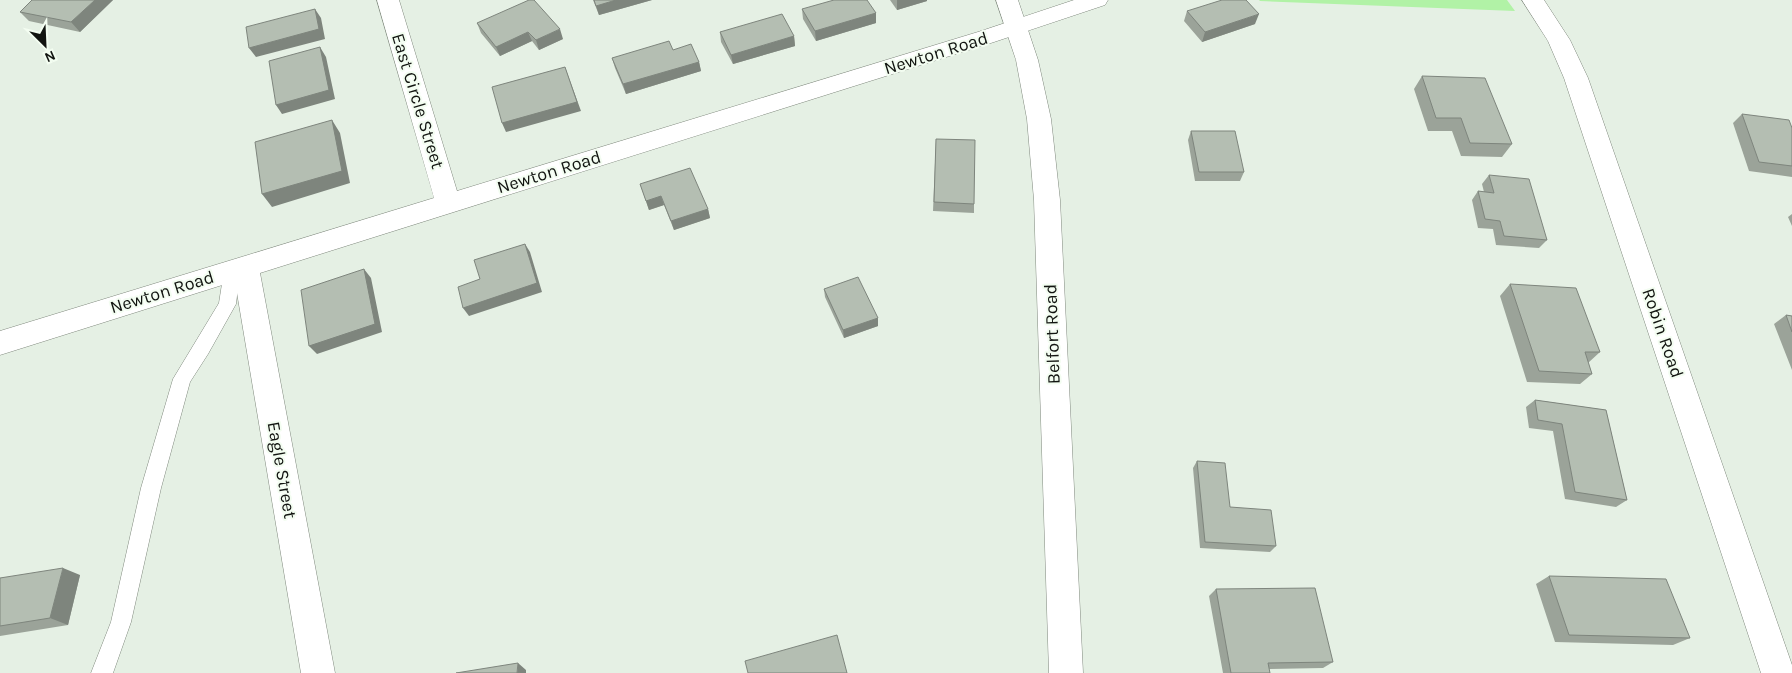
<svg xmlns="http://www.w3.org/2000/svg" width="1792" height="673" font-family="Karla,sans-serif">
<style>
.green{fill:#b1f2a6}
.lines{fill:none;stroke-linecap:round;stroke-linejoin:round}
.lane-casing{stroke:#80897e;stroke-width:1}
.street-casing{stroke:#80897e;stroke-width:1}
.secondary-casing{stroke:#80897e;stroke-width:1}
.lane{fill:#fff;fill-rule:evenodd}
.street{fill:#fff;fill-rule:evenodd}
.secondary{fill:#fff;fill-rule:evenodd}
.wall{fill:#9ba399}
.shaded-wall{fill:#7e857d}
.building{fill:#b4beb2;stroke:#7e857d}
.labels{text-anchor:middle;dominant-baseline:central;stroke-width:4;stroke-linejoin:round;paint-order:stroke}
.street-label{font-size:18px;fill:#111410;stroke:#f3fdf1}
</style>
<rect width="100%" height="100%" fill="#e5f0e4"/>
<!-- green -->
<path class="green" d="M1259,0h248l8,11 -255,-10z"/>
<g class="lines">
<!-- lane casing -->
<g class="lane-casing">
<path id="lane" d="M232,264l6,2 2,5 -4,33 -28,50 -18,28 -29,106 -30,134 -18,51h-22l20,-51 30,-134 32,-109 46,-76 5,-32 2,-5z"/>
</g>
<!-- street casing -->
<g class="street-casing">
<path id="street" d="M377,0h22l58,191 521,-159 96,-32h34l-3,5 -111,37 -734,231 75,400h-34l-66,-392 -235,74v-24l434,-133z
M1522,0h22l26,40 18,38 204,587v8h-31l-197,-595 -16,-37z"/>
</g>
<!-- secondary casing -->
<g class="secondary-casing">
<path id="secondary" d="M996,0h22l20,60 13,59 9,81 23,473h-34l-15,-473 -7,-81 -11,-59z"/>
</g>
<!-- lane -->
<use href="#lane" class="lane"/>
<!-- street -->
<use href="#street" class="street"/>
<!-- secondary -->
<use href="#secondary" class="secondary"/>
</g>
<!-- wall -->
<path class="wall" d="M32,0h81l-33,32 -51,-11 -9,-9z
M593,0h59l-53,15z
M890,0h37v1l-30,9z
M802,9l74,4v10l-60,18 -13,-22z
M1187,11l68,13 -53,18 -18,-21z
M477,23l86,16 -24,11 -7,-9 -32,15 -19,-23z
M720,32l74,4 1,10 -62,18 -12,-22z
M673,50l26,12 2,9 -75,23 -11,-26 -3,-10z
M1422,76l90,68 -10,13 -41,-1 -9,-25h-24l-14,-42z
M1742,114l50,14v49l-43,-6 -16,-48z
M1191,131l53,41 -4,9h-45l-7,-41z
M936,139l38,65v9l-41,-2z
M1489,175l58,65 -8,8 -43,-3 -3,-16 -15,-1 -6,-28 6,-9 6,1 -2,-8z
M640,184l68,25 2,9 -36,12 -10,-25 -15,5z
M1792,214v12l-4,-9z
M1510,284l90,68 -12,11 4,11 -12,10 -53,-2 -27,-86z
M824,289l54,29v8l-34,12 -19,-41z
M1786,315l6,1v54l-18,-46z
M1535,400l71,10 21,90 -11,7 -51,-8 -12,-68 -24,-3 -3,-21z
M1197,461l33,46 46,39 -6,6 -70,-4 -7,-80z
M80,575l-12,50 -68,11v-58z
M1549,576l141,62 -17,7 -118,-3 -19,-58z
M1216,589l117,73 -10,6 -54,1 1,4h-47l-14,-77z"/>
<!-- shaded-wall -->
<path class="shaded-wall" d="M95,0h18l-33,32 -9,-10z
M616,0h36l-53,15 -3,-9z
M897,0h30v1l-30,9z
M315,9l6,9 4,21 -69,18 -7,-9z
M876,13v10l-60,18 -1,-10z
M1259,14l-4,10 -53,18 3,-10z
M560,29l3,10 -24,11 -3,-10z
M528,32l4,9 -32,15 -4,-9z
M794,36l1,10 -62,18 -2,-9z
M320,47l6,10 9,42 -53,15 -6,-9z
M699,62l2,9 -75,23 -3,-10z
M565,67l16,44 -75,21 -4,-9z
M332,120l8,13 10,50 -78,24 -10,-13z
M661,196l3,9 -15,5 -3,-9z
M708,209l2,9 -36,12 -3,-9z
M525,244l5,8 12,40 -73,24 -6,-8z
M364,269l7,9 11,54 -65,22 -8,-8z
M878,318v8l-34,12 -1,-8z
M63,568l17,7 -12,50 -18,-7z
M518,663l8,7v3h-9z"/>
<!-- building -->
<path class="building" d="M32,0h63l-24,22 -51,-10z
M529,0h5l26,29 -24,11 -8,-8 -32,15 -19,-24z
M594,0h22l-20,6z
M834,0h33l9,13 -61,18 -13,-22z
M1222,0h24l13,14 -54,18 -18,-21z
M315,9l4,20 -70,19 -3,-21z
M782,14l12,22 -63,19 -11,-23z
M669,41l4,9 18,-6 8,18 -76,22 -11,-26z
M320,47l9,43 -53,15 -7,-44z
M565,67l12,35 -75,21 -10,-36z
M1422,76l63,2 27,66 -42,-1 -9,-25h-25z
M1742,114l47,6 3,8v38l-33,-4z
M332,120l10,51 -80,23 -7,-52z
M1191,131h44l9,41h-45z
M936,139l39,1 -1,64 -40,-2z
M690,168l18,41 -37,12 -10,-25 -15,5 -6,-17z
M1489,175l40,4 18,61 -43,-4 -4,-15 -15,-2 -7,-28 16,2z
M525,244l12,39 -74,25 -5,-21 22,-8 -6,-19z
M364,269l11,55 -66,22 -8,-56z
M858,277l20,41 -35,12 -19,-41z
M1510,284l66,4 24,64h-15l7,22 -53,-3z
M1786,315l6,1v16z
M1535,400l71,10 21,90 -52,-8 -13,-68 -24,-4z
M1197,461l28,2 5,44 41,3 5,36 -71,-4z
M63,568l-13,50 -50,8v-48z
M1549,576l117,3 24,59 -121,-3z
M1315,588l18,74 -65,1 2,10h-39l-15,-84z
M837,635l10,38h-99l-3,-12z
M518,663l-1,10h-61z"/>
<g class="labels">
<!-- street labels -->
<g class="street-label">
<text transform="translate(936 53) rotate(-17)">Newton Road</text>
<text transform="translate(418 101) rotate(73)">East Circle Street</text>
<text transform="translate(549 172) rotate(-17)">Newton Road</text>
<text transform="translate(162 292) rotate(-17)">Newton Road</text>
<text transform="translate(1663 333) rotate(71)">Robin Road</text>
<text transform="translate(1052 334) rotate(-92)">Belfort Road</text>
<text transform="translate(282 470) rotate(80)">Eagle Street</text>
</g>
</g>
<!-- north arrow -->
<g transform="translate(45 45) rotate(156)" stroke="#f3fdf1" stroke-width="4" paint-order="stroke">
<path d="M0-4L9 19L0 12L-9 19Z" fill="#111410"/>
<text y="-8" font-size="14" font-weight="bold" text-anchor="middle" fill="#111410">N</text>
</g>
</svg>
